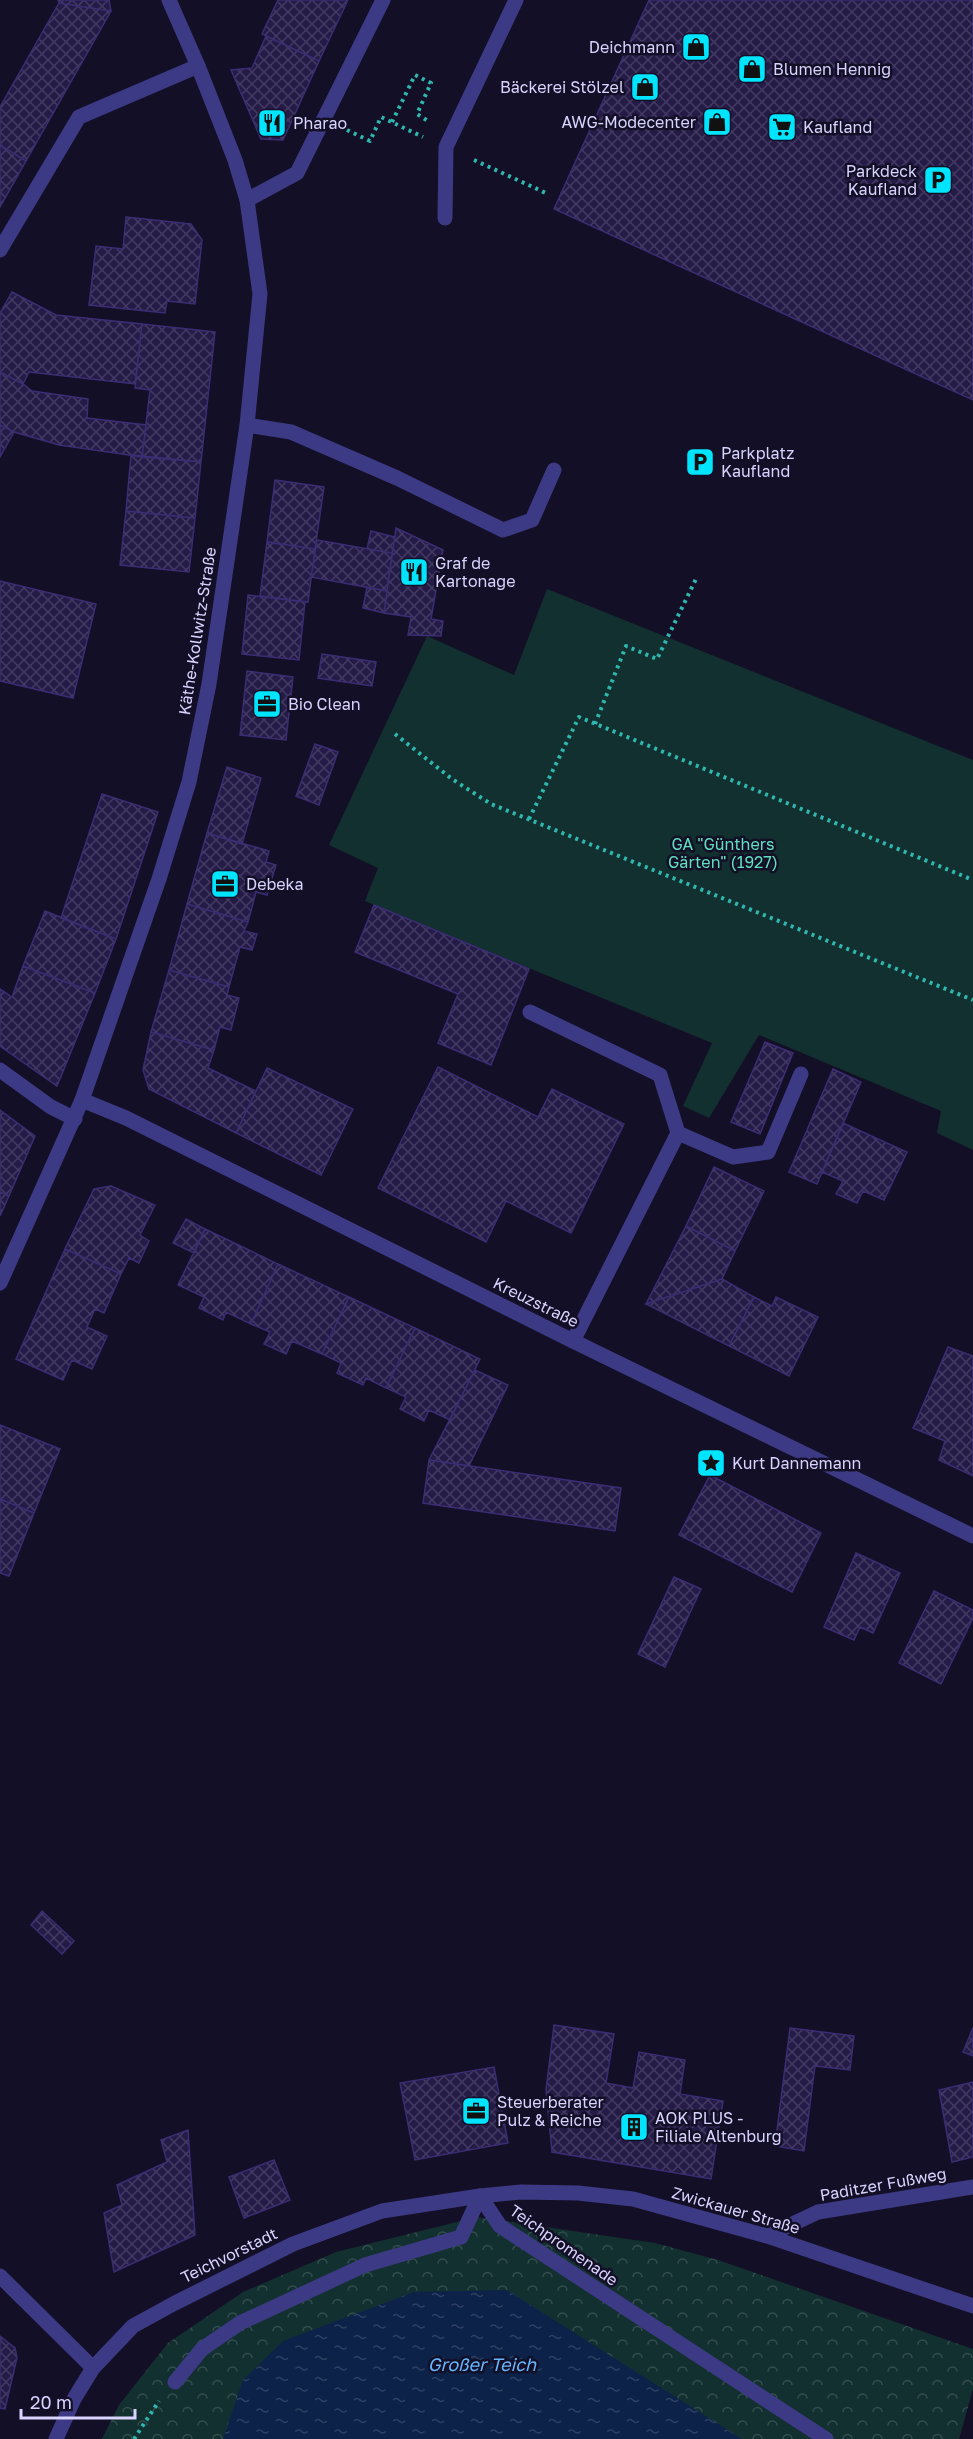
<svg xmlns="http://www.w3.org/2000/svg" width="973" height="2439" font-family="'Golos Text',sans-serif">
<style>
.park{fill:url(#park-crowns)}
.garden{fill:#12302f}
.water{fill:url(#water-ripples)}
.building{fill:url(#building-cross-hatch);stroke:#3b2d73;stroke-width:1.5}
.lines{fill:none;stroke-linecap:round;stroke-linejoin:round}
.path{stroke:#2fb8b0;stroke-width:4;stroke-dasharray:3 4.5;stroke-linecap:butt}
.service{stroke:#3d3a85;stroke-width:15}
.pedestrian{stroke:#3d3a85;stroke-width:15}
.minor{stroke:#3d3a85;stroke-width:15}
.tertiary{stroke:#3d3a85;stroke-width:15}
.labels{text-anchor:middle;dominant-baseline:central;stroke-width:5;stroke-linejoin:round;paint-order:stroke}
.poi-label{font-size:16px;fill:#d9d4ff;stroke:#130f26;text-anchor:start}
.street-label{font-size:16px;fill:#d9d4ff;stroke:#130f26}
.park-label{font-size:16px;fill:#5fe0c0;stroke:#130f26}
.water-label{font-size:18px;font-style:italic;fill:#62b6ff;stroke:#130f26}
</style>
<defs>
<pattern id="park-crowns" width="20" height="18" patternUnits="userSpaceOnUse" patternTransform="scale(1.5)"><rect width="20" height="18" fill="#12302f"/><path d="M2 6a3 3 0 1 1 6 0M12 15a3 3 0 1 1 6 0" fill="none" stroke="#344d4e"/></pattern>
<pattern id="water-ripples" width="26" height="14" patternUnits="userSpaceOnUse" patternTransform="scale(1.5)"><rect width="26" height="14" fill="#0c2248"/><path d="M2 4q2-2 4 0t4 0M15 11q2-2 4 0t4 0" fill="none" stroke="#2f4163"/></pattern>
<pattern id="building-cross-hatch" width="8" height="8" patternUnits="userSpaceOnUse" patternTransform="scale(1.5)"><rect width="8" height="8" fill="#241b47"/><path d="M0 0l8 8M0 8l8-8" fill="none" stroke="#433b63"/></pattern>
</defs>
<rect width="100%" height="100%" fill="#130f26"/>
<!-- park -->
<path class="park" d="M477,2217l178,26 63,17 255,89v40l-14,50h-857l17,-34 49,-62 75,-51 93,-40z"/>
<!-- garden -->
<path class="garden" d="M547,589l426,171v390l-36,-17 4,-22 -182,-76 -50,83 -26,-12 29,-63 -347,-142 13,-33 -49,-23 98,-209 87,39z"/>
<!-- water -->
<path class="water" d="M507,2290l235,149h-519l20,-59 40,-39 131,-49z"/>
<!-- building -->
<path class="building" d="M58,0h51l2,11 -52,-8z
M278,0h70l-29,61 -57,-27z
M649,0h324v400l-419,-191z
M59,3l52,8 -85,150 -26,-16v-38z
M266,36l53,25 -36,79 -22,-1 -30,-69 21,-2z
M0,145l26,16 -26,46z
M126,217l65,7 11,16 -7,64 -28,-3 -2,12 -76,-8 7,-59 27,3z
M12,292l44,23 86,9 -7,60 -106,-12 -6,12 -23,-12v-59z
M142,324l73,8 -14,130 -59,-5 8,-67 -15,-2z
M0,372l23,12 9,7 56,8 -1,19 59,7 -4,32 -83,-12 -45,-13 -14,-7z
M0,425l14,7 -14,25z
M131,455l70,7 -6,56 -69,-7z
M275,480l49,7 -9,62 -48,-7z
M126,511l69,7 -6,54 -69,-7z
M396,528l47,22 -12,69 12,2 -2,15 -33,-1 3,-18 -27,-4z
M371,531l24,6 -3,16 -25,-4z
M317,540l75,13 -5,38 -76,-14z
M267,542l48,7 -7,53 -48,-6z
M0,581l96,23 -23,94 -73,-17z
M367,587l20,4 -3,22 -21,-5z
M248,595l57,7 -6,58 -57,-6z
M322,654l54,8 -4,24 -54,-8z
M247,671l46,6 -7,63 -46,-5z
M315,744l23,8 -19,53 -23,-9z
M227,767l34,11 -19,66 -35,-11z
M102,794l56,18 -42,127 -55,-21z
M207,833l62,18 -3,11 10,3 -9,30 -11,-3 -8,30 -61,-18z
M187,904l61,18 -4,9 13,3 -5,16 -12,-3 -11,40 -60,-17z
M374,905l155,64 -38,96 -53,-22 20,-49 -103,-42z
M45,911l71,28 -21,54 -72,-27z
M23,966l72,27 -38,93 -57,-40v-57l12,8z
M169,970l60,17 -2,8 12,3 -8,32 -11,-3 -6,23 -63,-18z
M151,1032l63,18 -6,18 48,23 -20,42 -87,-44 -6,-19z
M765,1042l28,11 -33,81 -29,-12z
M438,1067l100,50 14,-28 72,35 -53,109 -65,-32 -20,41 -108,-54z
M267,1068l86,41 -32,66 -85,-42z
M833,1069l28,13 -44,102 -28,-12z
M0,1110l35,26 -26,60 -9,-4z
M843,1123l64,29 -23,48 -21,-9 -6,12 -21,-9 7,-13 -21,-9z
M714,1167l50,24 -29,60 -49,-25z
M111,1186l44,19 -15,30 9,6 -10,22 -10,-5 -8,16 -56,-25 29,-60z
M0,1192l9,4 -9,20z
M186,1219l19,10 -11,24 -21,-10z
M686,1226l49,25 -13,28 -76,25z
M205,1229l73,35 -27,60 -25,-12 -3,8 -24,-12 5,-11 -26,-12z
M65,1249l56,25 -17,39 -9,-4 -8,18 20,9 -15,33 -20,-9 -9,20 -47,-21z
M278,1264l71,33 -27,57 -30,-13 -6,13 -22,-10 6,-12 -19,-8z
M722,1279l32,18 -25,49 -83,-42z
M349,1297l66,31 -29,60 -20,-10 -3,7 -26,-12 4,-10 -19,-9z
M754,1297l18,9 4,-9 42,20 -29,59 -60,-30z
M415,1328l65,31 -30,61 -21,-10 -5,11 -24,-12 6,-12 -20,-9z
M948,1347l25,9v120l-34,-16 6,-19 -32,-13z
M475,1370l33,15 -39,81 -40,-6z
M0,1425l60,24 -26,64 -34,-14z
M429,1460l192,28 -6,43 -192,-28z
M710,1475l111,58 -29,59 -113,-57z
M0,1499l34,14 -25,63 -9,-3z
M856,1553l44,20 -27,60 -13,-6 -6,13 -30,-13z
M674,1577l27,12 -36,78 -27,-13z
M934,1591l39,19v8l-32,66 -42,-21z
M42,1911l32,30 -12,13 -31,-29z
M554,2025l60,9 -8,49 27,5 6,-36 46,8 -5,34 43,7 -12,78 -159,-27 -6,-62z
M790,2028l64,8 -4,34 -35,-4 -11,85 -29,-5z
M973,2028v28l-10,-4z
M494,2067l14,76 -93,17 -15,-77z
M973,2082v75l-21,5 -13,-72z
M188,2130l7,105 -81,37 -10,-59 18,-8 -5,-20 50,-23 -6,-22z
M274,2160l16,40 -46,18 -15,-41z
M0,2336l15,12 2,10 -12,51 -5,-1z"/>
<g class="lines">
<!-- path -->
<path class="path" d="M392,122l23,-47 16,8 -14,31 11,7
M347,130l23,11 11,-24 42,20
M474,160l74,34
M595,724l31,-78 31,13 39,-80
M395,734l57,45 39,25 482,196
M529,819l50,-102 394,163
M134,2439l25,-38"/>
<!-- service -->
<path class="service" d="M445,218l1,-71 70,-147
M247,425l44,7 106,46 106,52 29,-10 22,-50
M530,1012l130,63 18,58 -105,208
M678,1133l55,24 35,-5 33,-78"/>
<!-- pedestrian -->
<path class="pedestrian" d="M175,2382l27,-33 38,-26 125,-58 96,-28 19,-41"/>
<!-- minor -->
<path class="minor" d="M247,200l50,-27 86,-173
M0,250l79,-133 119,-51
M0,1070l51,37 24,12
M82,1100l44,18 447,223 400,195
M480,2196l20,30 326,213
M767,2236l51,-24 155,-25"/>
<!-- tertiary -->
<path class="tertiary" d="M0,1283l82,-183 77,-221 30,-97 20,-98 38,-259 13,-131 -13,-94 -12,-40 -37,-94 -29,-66
M0,2276l93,92
M56,2439l18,-40 19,-31 40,-42 42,-23 118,-59 89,-33 98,-15 41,-4 57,1 55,6 134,37 206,70"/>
</g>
<!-- icons -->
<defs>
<g id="shop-square" transform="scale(1.5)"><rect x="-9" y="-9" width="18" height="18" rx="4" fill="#00e5ff" stroke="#130f26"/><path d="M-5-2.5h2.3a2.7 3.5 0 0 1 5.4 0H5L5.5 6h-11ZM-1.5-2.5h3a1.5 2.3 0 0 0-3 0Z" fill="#111"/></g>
<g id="restaurant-square" transform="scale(1.5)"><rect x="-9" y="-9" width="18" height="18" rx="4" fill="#00e5ff" stroke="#130f26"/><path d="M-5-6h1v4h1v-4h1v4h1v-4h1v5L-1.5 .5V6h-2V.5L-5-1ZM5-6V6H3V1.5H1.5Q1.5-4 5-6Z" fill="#111"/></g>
<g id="supermarket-square" transform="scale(1.5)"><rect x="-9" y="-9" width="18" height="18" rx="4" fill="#00e5ff" stroke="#130f26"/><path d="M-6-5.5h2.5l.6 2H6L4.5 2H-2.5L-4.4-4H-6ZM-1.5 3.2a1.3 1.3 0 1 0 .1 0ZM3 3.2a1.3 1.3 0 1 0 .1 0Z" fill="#111"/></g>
<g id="parking-square" transform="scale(1.5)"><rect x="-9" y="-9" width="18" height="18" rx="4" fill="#00e5ff" stroke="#130f26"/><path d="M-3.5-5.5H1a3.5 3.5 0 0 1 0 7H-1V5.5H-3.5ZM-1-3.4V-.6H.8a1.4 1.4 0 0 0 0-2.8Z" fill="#111"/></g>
<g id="office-square" transform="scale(1.5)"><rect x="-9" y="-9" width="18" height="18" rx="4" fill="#00e5ff" stroke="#130f26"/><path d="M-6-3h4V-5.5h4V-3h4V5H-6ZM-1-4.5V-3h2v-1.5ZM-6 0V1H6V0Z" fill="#111"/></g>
<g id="sight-square" transform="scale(1.5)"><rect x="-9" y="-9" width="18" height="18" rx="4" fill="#00e5ff" stroke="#130f26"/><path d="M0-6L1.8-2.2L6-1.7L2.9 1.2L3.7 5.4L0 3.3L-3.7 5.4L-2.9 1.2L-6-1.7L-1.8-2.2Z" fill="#111"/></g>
<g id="building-square" transform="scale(1.5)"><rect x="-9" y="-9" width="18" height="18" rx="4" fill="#00e5ff" stroke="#130f26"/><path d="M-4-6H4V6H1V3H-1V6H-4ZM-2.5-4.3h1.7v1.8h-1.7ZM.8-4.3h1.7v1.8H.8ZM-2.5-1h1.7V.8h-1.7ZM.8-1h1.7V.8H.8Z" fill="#111"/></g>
</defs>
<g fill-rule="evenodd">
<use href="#shop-square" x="696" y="47"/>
<use href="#shop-square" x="752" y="69"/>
<use href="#shop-square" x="645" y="87"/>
<use href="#shop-square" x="717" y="122"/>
<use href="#restaurant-square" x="272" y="123"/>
<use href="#supermarket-square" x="782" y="127"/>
<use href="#parking-square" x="938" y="180"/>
<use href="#parking-square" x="700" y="462"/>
<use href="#restaurant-square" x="414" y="572"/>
<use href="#office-square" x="267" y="704"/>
<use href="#office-square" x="225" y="884"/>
<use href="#sight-square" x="711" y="1463"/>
<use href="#office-square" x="476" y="2111"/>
<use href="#building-square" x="634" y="2127"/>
</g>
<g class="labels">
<!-- poi labels -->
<g class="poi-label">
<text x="675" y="47" text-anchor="end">Deichmann</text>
<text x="773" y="69">Blumen Hennig</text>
<text x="624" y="87" text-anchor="end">Bäckerei Stölzel</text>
<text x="696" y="122" text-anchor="end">AWG-Modecenter</text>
<text x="293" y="123">Pharao</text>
<text x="803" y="127">Kaufland</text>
<text x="917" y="171" text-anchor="end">Parkdeck<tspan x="917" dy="18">Kaufland</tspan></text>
<text x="721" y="453">Parkplatz<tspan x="721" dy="18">Kaufland</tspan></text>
<text x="435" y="563">Graf de<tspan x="435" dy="18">Kartonage</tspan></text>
<text x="288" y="704">Bio Clean</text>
<text x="246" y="884">Debeka</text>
<text x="732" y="1463">Kurt Dannemann</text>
<text x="497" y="2102">Steuerberater<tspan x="497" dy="18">Pulz &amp; Reiche</tspan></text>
<text x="655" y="2118">AOK PLUS -<tspan x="655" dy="18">Filiale Altenburg</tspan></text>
</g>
<!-- street labels -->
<g class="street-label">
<text transform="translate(197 631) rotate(-81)">Käthe-Kollwitz-Straße</text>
<text transform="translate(536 1302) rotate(26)">Kreuzstraße</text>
<text transform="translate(883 2184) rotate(-10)">Paditzer Fußweg</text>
<text transform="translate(736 2210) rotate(16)">Zwickauer Straße</text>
<text transform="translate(564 2245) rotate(35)">Teichpromenade</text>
<text transform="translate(229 2255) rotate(-26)">Teichvorstadt</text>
</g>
<!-- park labels -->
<g class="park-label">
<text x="723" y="844">GA "Günthers<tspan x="723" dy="18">Gärten" (1927)</tspan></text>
</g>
<!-- water labels -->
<g class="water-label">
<text x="482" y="2364">Großer Teich</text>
</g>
</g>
<!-- scale -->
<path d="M21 2409v9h114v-9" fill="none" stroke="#d9d4ff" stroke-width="3"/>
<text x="30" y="2409" font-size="18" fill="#d9d4ff" stroke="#130f26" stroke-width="4.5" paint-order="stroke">20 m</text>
</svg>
